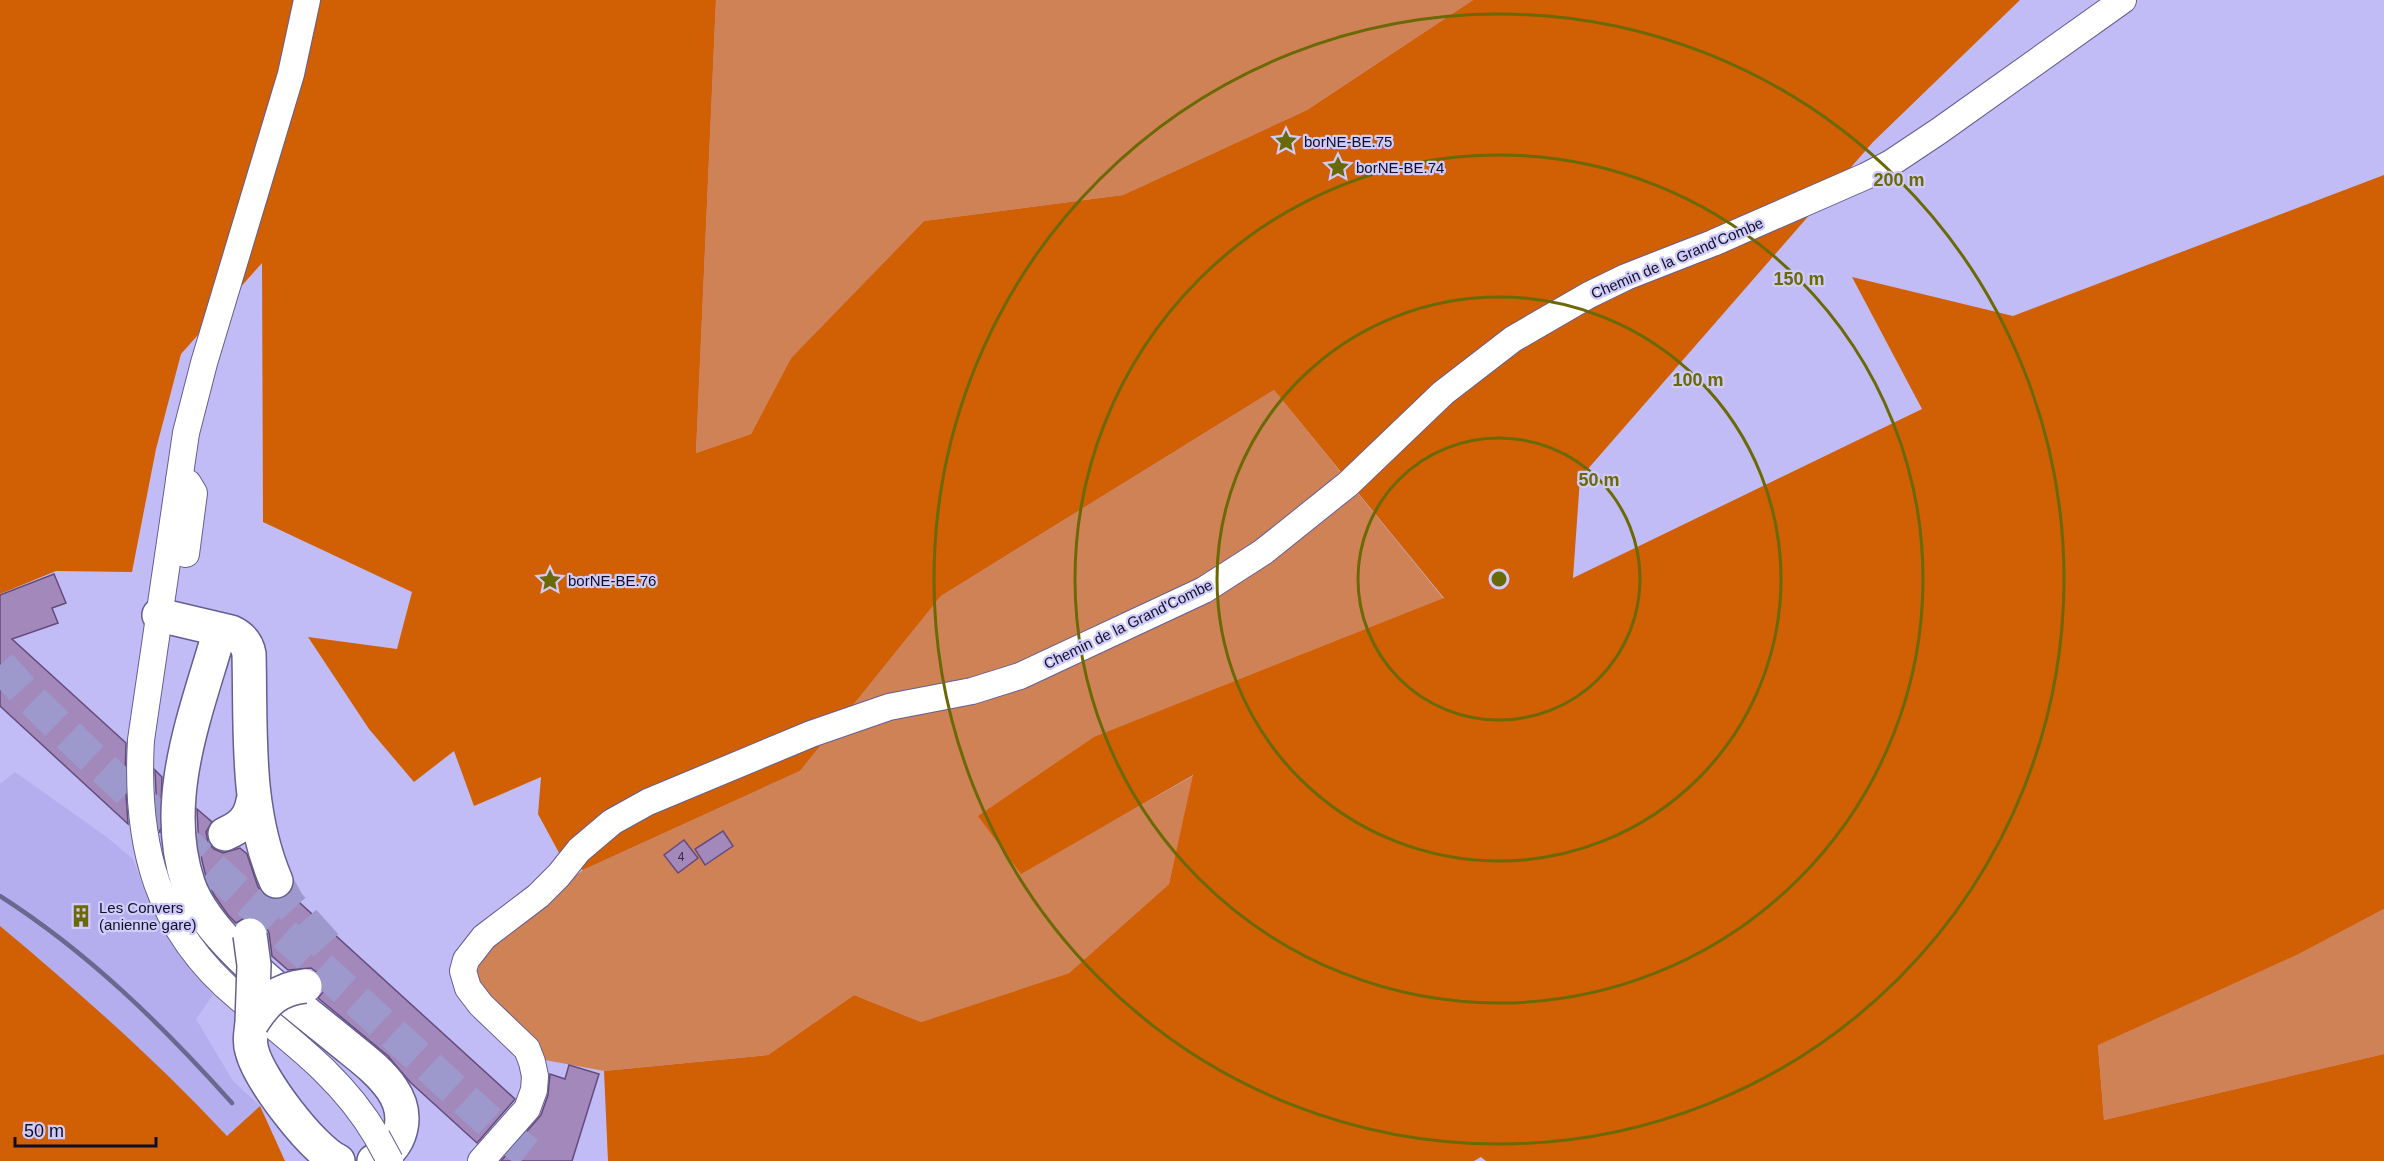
<svg xmlns="http://www.w3.org/2000/svg" width="2384" height="1161" font-family="Arial,sans-serif">
<style>
.built{fill:#b4aeee}
.green{fill:#d08257}
.forest{fill:#d15f04}
.building{fill:#a388bc;stroke:#654b7a;stroke-width:1.5}
.lines{fill:none;stroke-linecap:round;stroke-linejoin:round}
.highway-tunnel{stroke:#9e99cc;stroke-width:33;stroke-dasharray:33 16;stroke-linecap:butt}
.minor-casing{stroke:#645e91;stroke-width:28}
.highway-casing{stroke:#645e91;stroke-width:36}
.minor{stroke:#fff;stroke-width:26}
.highway{stroke:#fff;stroke-width:33}
.rail{stroke:#6b678f;stroke-width:4.5}
.minor-bridge-casing{stroke:#645e91;stroke-width:28;stroke-linecap:butt}
.highway-bridge-casing{stroke:#645e91;stroke-width:36;stroke-linecap:butt}
.minor-bridge{stroke:#fff;stroke-width:26}
.highway-bridge{stroke:#fff;stroke-width:33}
.ring{fill:none;stroke:#6b6905;stroke-width:3}
.labels{text-anchor:middle;dominant-baseline:central;stroke-width:4.5;stroke-linejoin:round;paint-order:stroke}
.number-label{font-size:12px;fill:#362d4a}
.poi-label{font-size:15px;fill:#120f24;stroke:#cfcbfa;text-anchor:start}
.street-label{font-size:15px;fill:#120f24;stroke:#cfcbfa}
.centre{fill:#6b6905;stroke:#cfcbfa;stroke-width:3}
.ring-label{font-size:18px;text-anchor:middle;font-weight:bold;fill:#6b6905;stroke:#cfcbfa;stroke-width:4.5;stroke-linejoin:round;paint-order:stroke}
</style>
<rect width="100%" height="100%" fill="#c1bcf6"/>
<!-- built -->
<path class="built" d="M15,772l93,66 25,21 12,33 30,54 38,49 -17,24 37,62 27,25 -33,30 -32,-34 -151,-139 -44,-37v-142z"/>
<!-- green -->
<path class="green" d="M716,0h757l-166,110 -184,85 -199,26 -133,137 -40,76 -55,19z
M1274,390l170,209 -220,88 -203,186 173,-98 -25,109 -100,89 -148,49 -67,-27 -86,60 -164,16 -59,-11 -70,-76 -1,-23 20,-21 89,-70 217,-99 141,-175z
M2384,909v145l-280,66 -6,-76 199,-89z"/>
<!-- forest -->
<path class="forest" d="M0,0h716l-20,453 55,-19 40,-76 133,-137 199,-26 184,-85 166,-110h547l-147,142 -293,336 -7,100 349,-169 -70,-132 161,39 371,-141v734l-87,46 -199,90 6,75 280,-66v107h-898l-5,-4 -7,4h-866l-4,-90 164,-16 86,-60 67,27 148,-49 100,-89 24,-109 -172,99 -43,-58 116,-79 350,-139 -170,-208 -333,206 -141,175 -217,99 -19,-8 -26,-48 3,-37 -67,29 -20,-55 -40,31 -45,-53 -61,-92 89,12 15,-57 -149,-70 -1,-259 -81,91 -25,95 -24,123 -76,-1 -56,23z
M0,926c78,65 158,136 227,210l33,-30 25,55h-285z"/>
<!-- building -->
<path class="building" d="M54,574l12,29 -14,5 6,15 -46,16 114,104 -1,36 3,45 -128,-118v-111z
M155,770l7,7 -2,56 -3,-20z
M197,809l15,13 -6,10 2,11 6,6 9,4 17,-5 7,6 11,33 6,8 9,4h9l8,-5 225,205 -38,44 -67,-61 -22,-26 -70,-58 5,-6 1,-8 -5,-10 -8,-6 -23,2 -16,-14 -3,-23 -5,-10 -6,-5 -10,-2 -12,7 -8,-8 -14,-20 -8,-18 -7,-29z
M723,831l10,15 -28,19 -10,-16z
M684,840l14,18 -20,15 -14,-18z
M569,1065l30,9 -27,87h-71l40,-46 7,-20 2,-21 15,5z"/>
<g class="lines">
<!-- highway-tunnel -->
<path class="highway-tunnel" d="M0,665l27,30 65,63 403,369 43,34
M276,881l12,22 46,51"/>
<!-- minor casing -->
<g class="minor-casing">
<path id="minor" d="M307,0l-16,74 -87,289 -18,70 -45,307c-6,104 15,189 98,258 51,42 104,80 138,139
M179,479l9,4 6,10 -8,61
M481,1161l46,-52 7,-19 1,-14 -3,-14 -5,-13 -46,-44 -13,-17 -5,-17 3,-11 18,-23 54,-41 21,-21 20,-25 33,-28 36,-20 163,-68 78,-27 83,-16 48,-15 184,-86 59,-38 85,-68 95,-91 70,-54 76,-44 37,-18 87,-34 153,-67 25,-13 48,-32 184,-131"/>
</g>
<!-- highway casing -->
<g class="highway-casing">
<path id="highway" d="M159,615l72,17c11,5 16,11 18,22 2,76 -4,155 27,227
M220,630c-23,81 -60,169 -32,253 18,56 109,122 154,159 17,14 37,28 50,47 18,26 11,58 -18,72
M225,834c16,-7 25,-15 28,-33
M252,1023c-1,9 -3,19 0,28 7,28 60,98 86,110"/>
</g>
<!-- minor -->
<use href="#minor" class="minor"/>
<!-- highway -->
<use href="#highway" class="highway"/>
<!-- rail -->
<path class="rail" d="M0,896c89,57 162,129 232,207"/>
<!-- minor-bridge casing -->
<g class="minor-bridge-casing">
<path id="minor-bridge" d="M377,1137l13,24"/>
</g>
<!-- highway-bridge casing -->
<g class="highway-bridge-casing">
<path id="highway-bridge" d="M250,935l4,30 -2,58
M252,1023c14,-22 26,-34 53,-37"/>
</g>
<!-- minor-bridge -->
<use href="#minor-bridge" class="minor-bridge"/>
<!-- highway-bridge -->
<use href="#highway-bridge" class="highway-bridge"/>
</g>
<!-- distance rings -->
<g class="ring">
<circle cx="1499" cy="579" r="141"/>
<circle cx="1499" cy="579" r="282"/>
<circle cx="1499" cy="579" r="424"/>
<circle cx="1499" cy="579" r="565"/>
</g>
<!-- icons -->
<defs>
<g id="sight-bare" transform="scale(1.8)"><path d="M0-6L1.8-2.2L6-1.7L2.9 1.2L3.7 5.4L0 3.3L-3.7 5.4L-2.9 1.2L-6-1.7L-1.8-2.2Z" fill="#6b6905" stroke="#cfcbfa" stroke-width="2.5" paint-order="stroke"/></g>
<g id="building-bare" transform="scale(1.8)"><path d="M-4-6H4V6H1V3H-1V6H-4ZM-2.5-4.3h1.7v1.8h-1.7ZM.8-4.3h1.7v1.8H.8ZM-2.5-1h1.7V.8h-1.7ZM.8-1h1.7V.8H.8Z" fill="#6b6905" stroke="#cfcbfa" stroke-width="2.5" paint-order="stroke"/></g>
</defs>
<g fill-rule="evenodd">
<use href="#sight-bare" x="1286" y="141"/>
<use href="#sight-bare" x="1338" y="167"/>
<use href="#sight-bare" x="550" y="580"/>
<use href="#building-bare" x="81" y="916"/>
</g>
<g class="labels">
<!-- number labels -->
<g class="number-label">
<text x="681" y="857">4</text>
</g>
<!-- poi labels -->
<g class="poi-label">
<text x="1304" y="141">borNE-BE.75</text>
<text x="1356" y="167">borNE-BE.74</text>
<text x="568" y="580">borNE-BE.76</text>
<text x="99" y="907">Les Convers<tspan x="99" dy="17">(anienne gare)</tspan></text>
</g>
<!-- street labels -->
<g class="street-label">
<text transform="translate(1677 258) rotate(-23)">Chemin de la Grand'Combe</text>
<text transform="translate(1128 624) rotate(-26)">Chemin de la Grand'Combe</text>
</g>
</g>
<circle cx="1499" cy="579" r="9" class="centre"/>
<g class="ring-label">
<text x="1899" y="186">200 m</text>
<text x="1799" y="285">150 m</text>
<text x="1698" y="386">100 m</text>
<text x="1599" y="486">50 m</text>
</g>
<!-- scale -->
<path d="M15 1137v9h141v-9" fill="none" stroke="#120f24" stroke-width="3"/>
<text x="24" y="1137" font-size="18" fill="#120f24" stroke="#cfcbfa" stroke-width="4.5" paint-order="stroke">50 m</text>
</svg>
